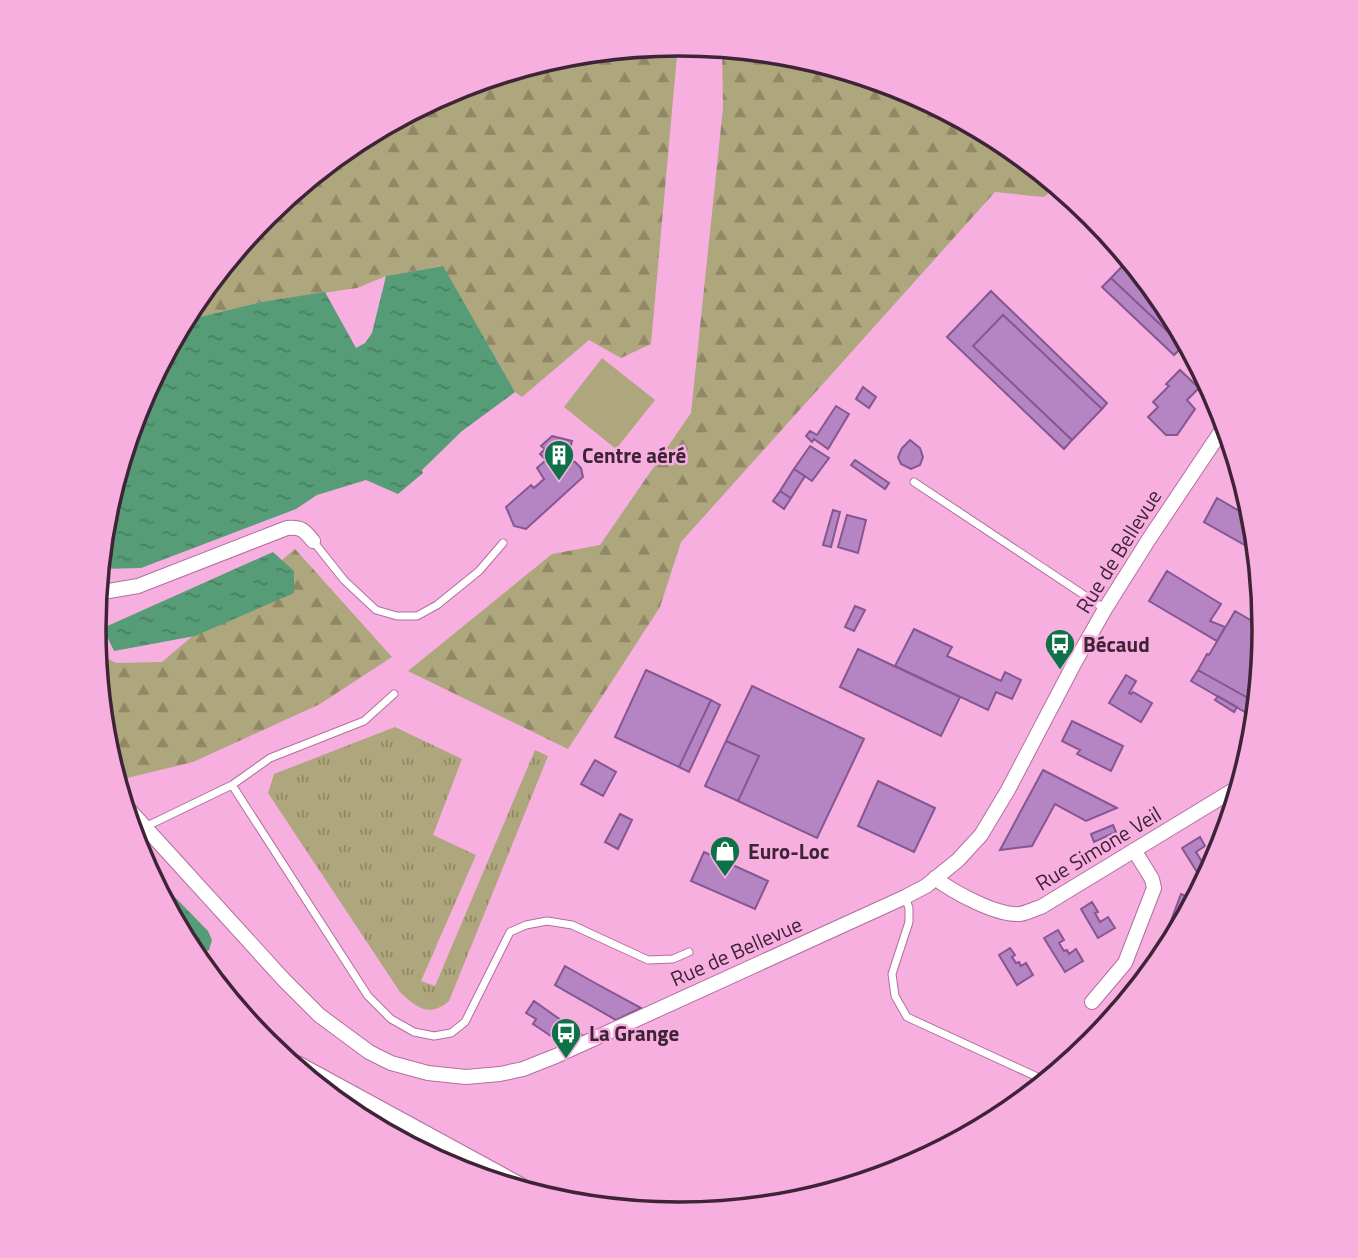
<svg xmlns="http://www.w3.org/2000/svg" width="1358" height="1258" font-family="'Titillium Web',sans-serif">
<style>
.grass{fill:url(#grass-tufts)}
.forest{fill:url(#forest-firs)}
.garden{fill:#aea67c}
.water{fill:url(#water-ripples)}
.building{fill:#b584c2;stroke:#855691;stroke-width:2}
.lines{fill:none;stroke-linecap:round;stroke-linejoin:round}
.lane-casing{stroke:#b16f9d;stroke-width:9}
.street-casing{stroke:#b16f9d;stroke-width:16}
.highway-casing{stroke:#b16f9d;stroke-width:26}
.lane{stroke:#fff;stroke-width:7}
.street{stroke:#fff;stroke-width:14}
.highway{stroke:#fff;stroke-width:24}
.labels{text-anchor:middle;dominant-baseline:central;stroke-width:5;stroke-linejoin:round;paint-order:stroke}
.poi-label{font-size:21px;font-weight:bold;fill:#3f2437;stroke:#f7afe0;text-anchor:start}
.street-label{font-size:21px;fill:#3f2437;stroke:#f7afe0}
.rim{fill:none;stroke:#3f2437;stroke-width:3.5}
</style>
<defs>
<pattern id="grass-tufts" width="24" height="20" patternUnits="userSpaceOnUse" patternTransform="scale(1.75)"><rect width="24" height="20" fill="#aea67c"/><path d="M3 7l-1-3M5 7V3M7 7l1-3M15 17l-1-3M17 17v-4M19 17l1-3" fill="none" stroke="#8f8766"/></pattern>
<pattern id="forest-firs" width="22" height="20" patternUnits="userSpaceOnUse" patternTransform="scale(1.75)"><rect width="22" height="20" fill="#aea67c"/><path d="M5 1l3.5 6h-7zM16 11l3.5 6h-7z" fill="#8f8766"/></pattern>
<pattern id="water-ripples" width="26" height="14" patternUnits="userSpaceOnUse" patternTransform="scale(1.75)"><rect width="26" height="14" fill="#569c77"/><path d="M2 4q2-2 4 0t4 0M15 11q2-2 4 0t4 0" fill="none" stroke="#497f62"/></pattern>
</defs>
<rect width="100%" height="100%" fill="#f7afe0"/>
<!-- grass -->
<path class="grass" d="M395,727l67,32 -29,76 43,20 -55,126 14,5 100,-236 13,6 -99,245c-20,17 -32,7 -49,-9l-132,-199 6,-19z"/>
<!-- forest -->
<path class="forest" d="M678,44l-27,300 -30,14 -32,-18 -67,57 -7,-5 -73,-126 -56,10 -29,12 -96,14 -78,19 10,-17 72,-89 89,-73 101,-54 110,-33z
M722,48l72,7 109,33 101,55 53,43 -13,11 -49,-5 -314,350 -21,65 -92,142 -160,-78 144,-117 48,-9 91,-132 32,-305z
M295,549l97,108 -72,47 -127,58 -70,17 -10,-11 -8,-25 -9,-90 20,10 46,-1z"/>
<!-- garden -->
<path class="garden" d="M602,358l53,42 -39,49 -52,-42z"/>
<!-- water -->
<path class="water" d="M443,266l72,126 -53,39 -40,39 1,3 -25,21 -32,-14 -49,15 -21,14 -155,59 -41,1 5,-55 33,-109 45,-84 78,-19 64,-10 31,56 9,-5 7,-10 14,-57z
M273,552l21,19v22l-99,43 -81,15 -11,-23z
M154,883l11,4 43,44 4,9 -3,10 -8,3 -10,-2z"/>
<!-- building -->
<path class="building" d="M1129,259l37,45 20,39 -3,3 -72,-68z
M1111,278l72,68 -9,9 -72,-68z
M991,291l116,112 -5,6 -99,-94 -30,31 99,94 -8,9 -117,-112z
M1003,315l99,94 -30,31 -99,-94z
M1180,370l19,18 -12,12 8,9 -18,26h-11l-18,-18 10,-10 -5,-5 16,-16 -3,-2z
M863,387l13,10 -7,11 -13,-9z
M836,406l13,8 -21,35 -14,-10 -2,3 -6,-6 4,-5 7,4z
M552,436l20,5 -5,19 8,2 6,6 2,9 -57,52 -12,-3 -8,-19 25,-22 3,3 10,-9 -7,-11 9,-8 -6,-6 5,-5 -4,-3z
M910,440l10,8 3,9 -3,8 -9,4 -10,-5 -3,-7 4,-9z
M810,446l19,12 -17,23 -18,-12z
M855,460l34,23 -4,6 -34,-24z
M794,469l11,7 -14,22 -11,-7z
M780,491l11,7 -7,11 -11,-8z
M1217,498l36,21 4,33 -53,-30z
M833,510l7,2 -9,35 -8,-2z
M847,515l19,5 -8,33 -20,-6z
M1167,571l54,33 -11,17 15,6 -8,14 -68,-40z
M855,606l10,4 -11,21 -9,-4z
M1235,611l29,17 -7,75 -59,-33 9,-16 2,1z
M914,629l38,18 -5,9 54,25 4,-9 16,8 -9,19 -16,-7 -8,18 -93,-44z
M858,649l102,48 -19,39 -101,-49z
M646,670l65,30 -32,67 -64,-30z
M1198,670l59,33 -2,15 -64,-37z
M1126,675l10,6 -7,12 2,1 2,-2 19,11 -11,19 -32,-19z
M752,686l112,53 -47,99 -79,-37 21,-45 -33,-15z
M1218,696l19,11 -3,5 -19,-12z
M711,700l9,5 -31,67 -10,-5z
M1072,721l51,25 -12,25 -34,-17 3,-4 -18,-9z
M726,741l33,15 -21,45 -33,-15z
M595,760l21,12 -13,24 -22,-12z
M1043,770l74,38 -31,13 -31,-17 -23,42 -32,4z
M878,781l57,27 -21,44 -56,-26z
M620,814l12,6 -14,29 -13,-7z
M1113,825l3,7 -22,10 -3,-8z
M1200,837l5,9 -9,6 7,11 12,-8 2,3 -10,18 -5,4 -20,-32z
M704,852l64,29 -13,28 -64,-28z
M1181,894l12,5 -4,10 -2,-1 -4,10h2l-6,12 -10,-4z
M1092,902l6,10 -3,1 5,9 8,-5 7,11 -17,10 -17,-29z
M1058,930l6,10 -5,3 5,8 3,-1 2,4 7,-5 7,12 -18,11 -21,-34z
M1164,937l9,3 -8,14 -11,15 -2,-1z
M1010,948l5,7 -3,2 4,6 3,-1 2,4 5,-3 7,12 -16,10 -18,-30z
M565,966l30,17 46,25 -25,12 -61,-35z
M534,1001l48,34 -19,9 -30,-20 3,-5 -10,-6z"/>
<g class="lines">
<!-- lane casing -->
<g class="lane-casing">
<path id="lane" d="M914,482l191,127
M313,541l31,39 32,30 21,6h20l20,-11 42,-34 24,-28
M232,785l136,211 23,23 23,13 20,4 17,-3 14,-11 45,-90 16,-7 21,-4 25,4 76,35 25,-1 16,-7
M145,827l87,-42 38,-27 94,-37 30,-27
M905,897l4,11v14l-17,52 3,22 12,21 139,64"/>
</g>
<!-- street casing -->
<g class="street-casing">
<path id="street" d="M97,593l41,-7 149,-58c15,-1 17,2 26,13
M123,803l161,177 35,35 50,37 22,11 37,10 38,4 34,-3 23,-5 33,-13 349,-159 21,-11 32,-26 23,-25 27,-45 67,-128 30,-53 44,-70 77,-115
M935,878c18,14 62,38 85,36 7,-1 14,-5 21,-7l199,-121
M1092,1002l33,-39 29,-75 -2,-9 -18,-29"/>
</g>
<!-- highway casing -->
<g class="highway-casing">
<path id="highway" d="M296,1068l222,121"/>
</g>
<!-- lane -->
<use href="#lane" class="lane"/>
<!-- street -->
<use href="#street" class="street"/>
<!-- highway -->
<use href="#highway" class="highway"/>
</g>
<!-- icons -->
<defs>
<g id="building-pin" transform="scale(1.575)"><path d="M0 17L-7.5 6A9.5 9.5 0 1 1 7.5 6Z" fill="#0e7249" stroke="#f7afe0"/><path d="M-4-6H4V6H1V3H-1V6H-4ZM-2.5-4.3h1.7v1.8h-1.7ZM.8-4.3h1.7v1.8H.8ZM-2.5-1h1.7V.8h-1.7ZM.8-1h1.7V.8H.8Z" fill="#fff"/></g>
<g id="bus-pin" transform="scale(1.575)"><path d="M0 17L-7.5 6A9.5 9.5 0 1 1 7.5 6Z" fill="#0e7249" stroke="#f7afe0"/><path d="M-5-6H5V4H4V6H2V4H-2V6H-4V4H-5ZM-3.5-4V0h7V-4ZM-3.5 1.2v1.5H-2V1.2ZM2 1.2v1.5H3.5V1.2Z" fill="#fff"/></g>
<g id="shop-pin" transform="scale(1.575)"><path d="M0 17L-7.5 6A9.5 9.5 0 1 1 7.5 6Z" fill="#0e7249" stroke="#f7afe0"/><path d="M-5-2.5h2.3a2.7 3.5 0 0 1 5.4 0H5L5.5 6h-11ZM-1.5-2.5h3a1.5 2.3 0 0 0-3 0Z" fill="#fff"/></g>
</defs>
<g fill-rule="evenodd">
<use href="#building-pin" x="559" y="455"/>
<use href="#bus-pin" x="1060" y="644"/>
<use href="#shop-pin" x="725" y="851"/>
<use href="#bus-pin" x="566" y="1033"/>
</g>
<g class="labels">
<!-- poi labels -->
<g class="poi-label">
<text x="582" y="455">Centre aéré</text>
<text x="1083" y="644">Bécaud</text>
<text x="748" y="851">Euro-Loc</text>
<text x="589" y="1033">La Grange</text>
</g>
<!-- street labels -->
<g class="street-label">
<text transform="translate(1118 551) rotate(-58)">Rue de Bellevue</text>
<text transform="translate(1098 848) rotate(-31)">Rue Simone Veil</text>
<text transform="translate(736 951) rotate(-24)">Rue de Bellevue</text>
</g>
</g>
<!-- crop -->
<path d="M0 0H1358V1258H0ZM106 629a573 573 0 1 1 1146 0a573 573 0 1 1-1146 0Z" fill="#f7afe0" fill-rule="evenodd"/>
<path class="rim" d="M106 629a573 573 0 1 1 1146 0a573 573 0 1 1-1146 0Z"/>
</svg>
